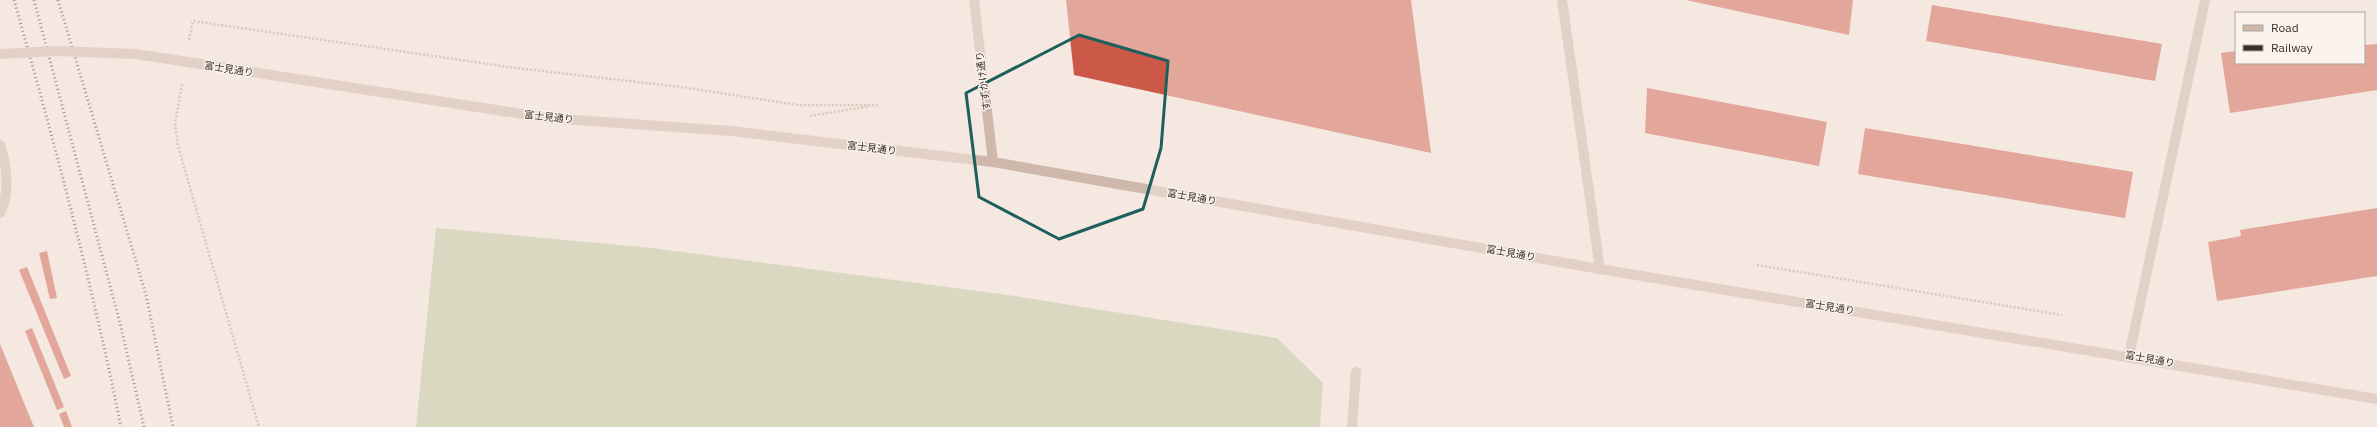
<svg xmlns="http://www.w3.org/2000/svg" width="2377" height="427" font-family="'IBM Plex Sans','Noto Sans JP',sans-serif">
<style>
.grass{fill:#bcc59e}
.building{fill:#cc5847}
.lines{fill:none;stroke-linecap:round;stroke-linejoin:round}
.path{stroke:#baa194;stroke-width:2.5;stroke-dasharray:2 2;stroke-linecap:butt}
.service{stroke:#ceb7ab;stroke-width:10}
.minor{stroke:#ceb7ab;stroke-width:10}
.tertiary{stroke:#ceb7ab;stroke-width:10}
.rail{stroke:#3b2e2a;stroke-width:3;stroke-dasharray:1 3;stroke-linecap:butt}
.tertiary-bridge{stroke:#ceb7ab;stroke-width:10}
.marked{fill:none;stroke:#1d5f5d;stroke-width:3;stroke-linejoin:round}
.labels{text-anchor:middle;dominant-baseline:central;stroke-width:3;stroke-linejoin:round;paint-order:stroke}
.street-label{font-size:10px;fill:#3b2e2a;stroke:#fbf3ed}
</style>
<rect width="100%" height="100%" fill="#f4e8e0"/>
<!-- grass -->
<path class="grass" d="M436,228l216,20 363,48 262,42 46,45 -3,44h-904z"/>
<!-- building -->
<path class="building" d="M1066,0h345l20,153 -357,-78z
M1686,0h167l-4,35z
M1932,5l230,39 -7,37 -229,-40z
M2364,42l1,3 12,-1v46l-147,23 -9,-60 15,-2v12h128z
M1647,88l180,34 -8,44 -174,-33z
M1865,128l268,44 -8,46 -267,-44z
M2377,208v68l-160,25 -9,-59 33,-6 -1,-6z
M47,251l10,47 -7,1 -11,-46z
M27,267l44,109 -7,3 -45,-109z
M32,328l32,79 -7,3 -32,-79z
M0,344l34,83h-34z
M66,411l6,16h-8l-5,-13z"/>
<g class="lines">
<!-- path -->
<path class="path" d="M189,40l4,-19 323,47 165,19 117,18h81
M182,84l-7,40 3,22 81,281
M810,116l60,-10
M1757,265l305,50"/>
<!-- service -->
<path class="service" d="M1352,427l4,-55"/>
<!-- minor -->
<path class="minor" d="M2129,356l76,-356"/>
<!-- tertiary -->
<path class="tertiary" d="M974,0l19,162
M1562,0l38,269
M548,118l183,13 262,31 607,107 777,130
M0,145c7,20 10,49 0,68"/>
<!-- rail -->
<path class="rail" d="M14,0c40,141 78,283 107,427
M34,0l87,327 23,100
M58,0l88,295 27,132"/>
<!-- tertiary-bridge -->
<path class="tertiary-bridge" d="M0,54l55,-3 81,3 412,64"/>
</g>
<!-- marked area -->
<path d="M0 0H2377V427H0ZM1079,35l89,26 -7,87 -18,61 -84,30 -80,-42 -13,-104z" fill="#f4e8e0" fill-opacity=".55" fill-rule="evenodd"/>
<path class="marked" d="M1079,35l89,26 -7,87 -18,61 -84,30 -80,-42 -13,-104z"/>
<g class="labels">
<!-- street labels -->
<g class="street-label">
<text transform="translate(229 69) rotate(9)">富士見通り</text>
<text transform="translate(983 81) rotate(-97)">すずかけ通り</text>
<text transform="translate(549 117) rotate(6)">富士見通り</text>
<text transform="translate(872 148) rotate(7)">富士見通り</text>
<text transform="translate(1192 197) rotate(10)">富士見通り</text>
<text transform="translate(1511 253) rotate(10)">富士見通り</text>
<text transform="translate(1830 307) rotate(9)">富士見通り</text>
<text transform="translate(2150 359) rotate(10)">富士見通り</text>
</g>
</g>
<!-- legend -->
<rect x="2235" y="12" width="130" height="52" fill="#fbf3ed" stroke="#aea49f"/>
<rect x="2243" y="25" width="20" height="6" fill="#ceb7ab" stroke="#aea49f"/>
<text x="2271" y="32" font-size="12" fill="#3b2e2a">Road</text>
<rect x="2243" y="45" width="20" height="6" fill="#3b2e2a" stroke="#aea49f"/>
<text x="2271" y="52" font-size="12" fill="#3b2e2a">Railway</text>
</svg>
